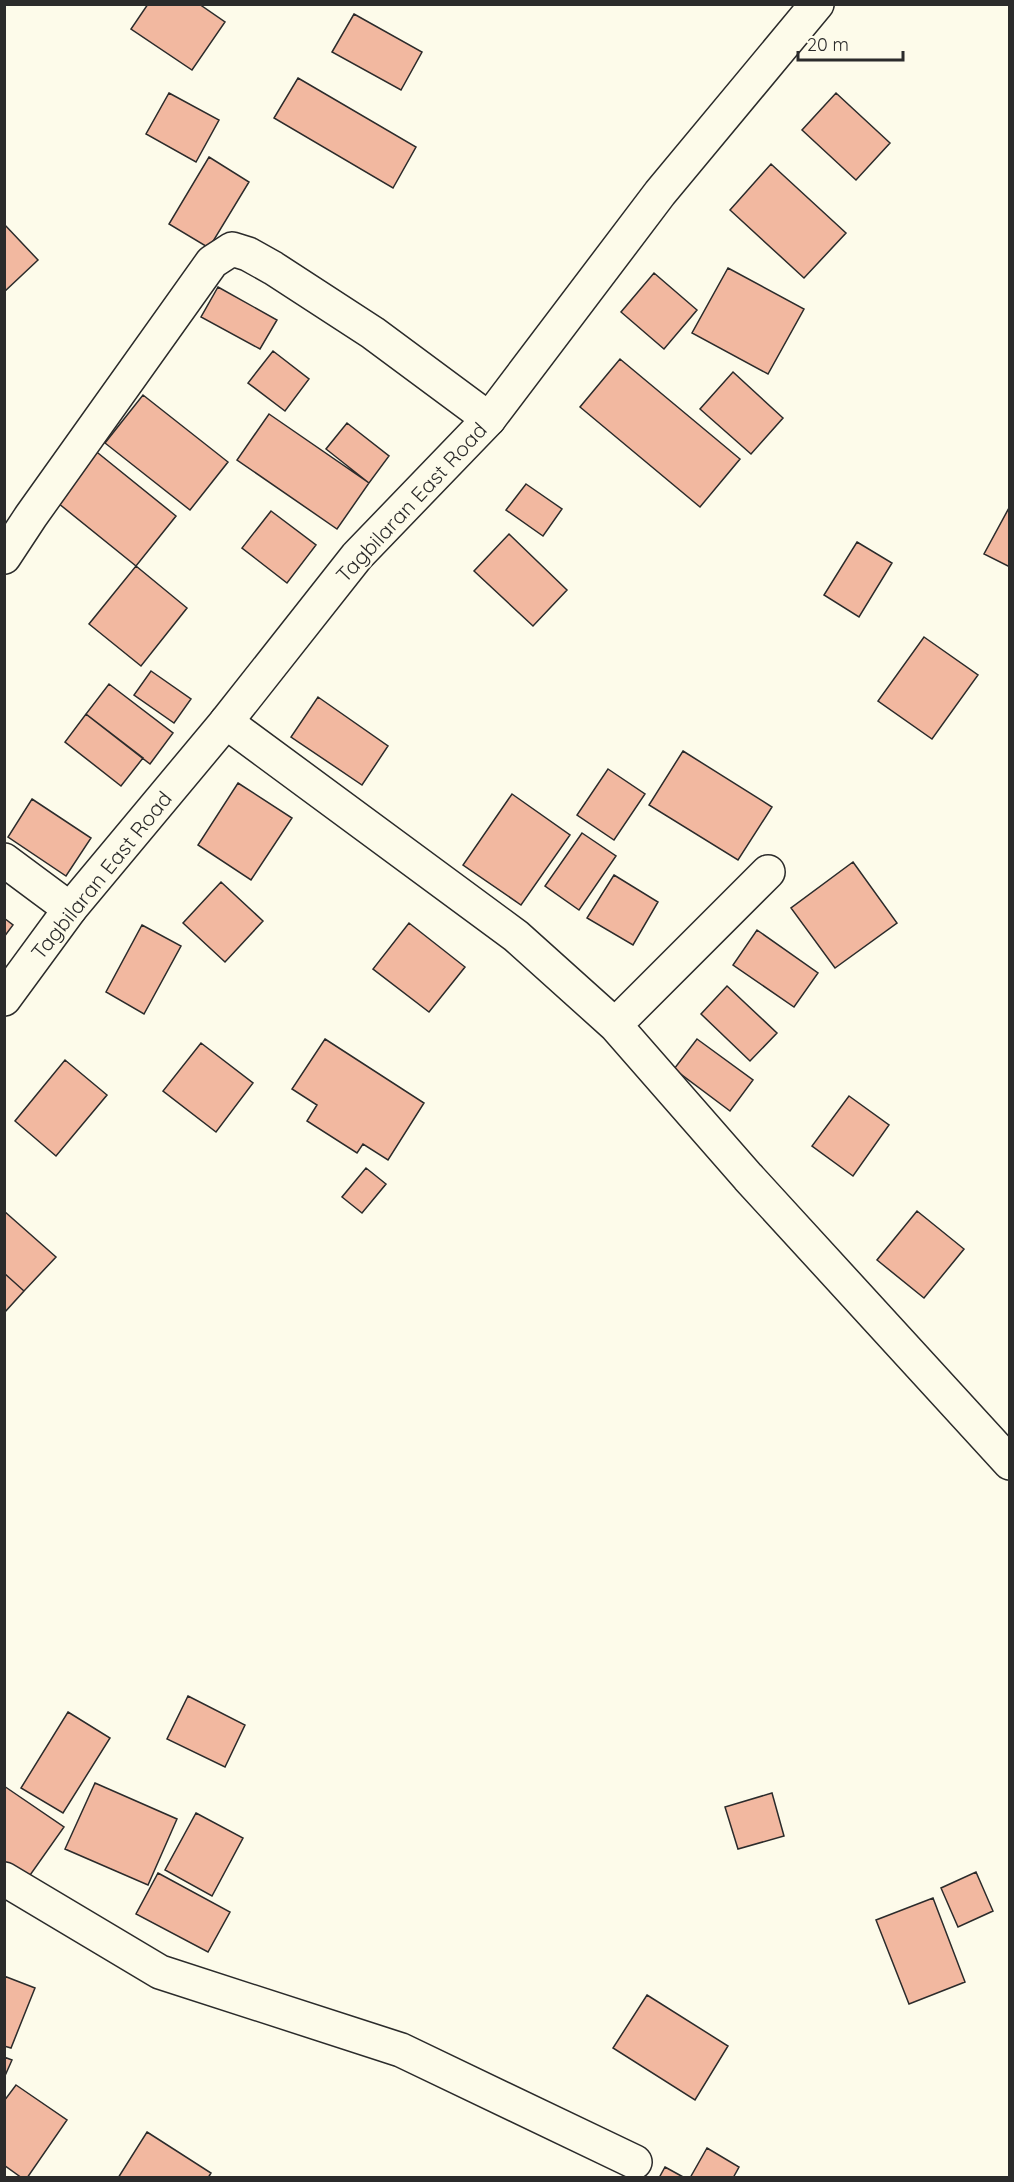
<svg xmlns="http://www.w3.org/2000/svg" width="1014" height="2182" font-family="Quicksand,sans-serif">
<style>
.building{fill:#f2b8a0;stroke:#2b2b2b;stroke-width:1.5}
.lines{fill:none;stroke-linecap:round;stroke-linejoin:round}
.minor-casing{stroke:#2b2b2b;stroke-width:36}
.major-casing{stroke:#2b2b2b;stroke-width:36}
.minor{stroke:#fdfbea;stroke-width:33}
.major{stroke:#fdfbea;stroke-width:33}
.labels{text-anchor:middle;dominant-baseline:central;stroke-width:4.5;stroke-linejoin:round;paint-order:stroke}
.street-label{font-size:21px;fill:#2b2b2b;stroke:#fdfbea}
</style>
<rect width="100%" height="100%" fill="#fdfbea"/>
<!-- building -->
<path class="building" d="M148,4h51l26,18 -33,48 -61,-41z
M354,14l68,38 -21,38 -69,-38z
M298,78l118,69 -23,41 -119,-70z
M169,93l50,27 -23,42 -50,-28z
M836,93l54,50 -34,37 -54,-50z
M209,157l40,25 -40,66 -40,-24z
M771,164l75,69 -42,45 -74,-68z
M4,224l34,36 -34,32z
M728,268l76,41 -36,65 -76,-41z
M654,273l43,37 -33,39 -43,-37z
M218,287l59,33 -17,29 -59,-32z
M273,351l36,28 -24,32 -37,-28z
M620,359l120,100 -40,48 -120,-100z
M733,372l50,46 -32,36 -51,-45z
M143,395l85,67 -38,48 -85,-67z
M269,414l100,69 -32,46 -100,-69z
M347,423l42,33 -20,27 -43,-34z
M93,449l83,67 -40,50 -83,-67z
M526,484l36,25 -19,27 -37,-26z
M1010,506v61l-26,-13z
M271,511l45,34 -29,38 -45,-35z
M509,534l58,56 -34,36 -59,-55z
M857,542l35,21 -33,54 -35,-22z
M136,566l51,42 -46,58 -52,-42z
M924,637l54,38 -46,64 -54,-38z
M151,671l40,28 -17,24 -40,-28z
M109,684l64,49 -23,31 -64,-50z
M318,697l70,49 -26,39 -71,-48z
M86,714l57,44 -22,28 -56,-44z
M683,751l89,56 -34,53 -89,-55z
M608,769l37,25 -31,46 -37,-25z
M238,783l54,35 -41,62 -53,-35z
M512,794l58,41 -49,70 -58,-40z
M32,799l59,39 -25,38 -58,-39z
M582,833l34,23 -37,54 -34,-24z
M853,862l44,61 -62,45 -44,-60z
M614,875l44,27 -25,43 -46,-27z
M221,882l42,39 -38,41 -42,-39z
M4,918l9,7 -9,12z
M409,923l56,44 -36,45 -56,-43z
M142,925l39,21 -37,68 -38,-22z
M757,930l61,43 -24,34 -61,-42z
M727,986l50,47 -27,28 -49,-47z
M325,1039l99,64 -36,57 -25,-16 -6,9 -50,-32 10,-16 -25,-16z
M697,1039l56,41 -23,31 -56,-42z
M201,1043l52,40 -37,49 -53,-41z
M65,1060l42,35 -51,61 -41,-35z
M849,1096l40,29 -36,51 -41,-30z
M366,1168l20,16 -24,29 -20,-16z
M4,1211l52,46 -32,34 -20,-18z
M917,1211l47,38 -40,49 -47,-38z
M4,1273l20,18 -20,22z
M188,1696l57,29 -20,42 -58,-28z
M68,1712l42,26 -47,75 -42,-25z
M95,1783l82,36 -29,66 -83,-36z
M4,1786l60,41 -36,51 -24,-16z
M772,1793l12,43 -46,13 -13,-42z
M196,1813l47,25 -31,58 -47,-26z
M976,1872l17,39 -35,16 -17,-39z
M158,1873l72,39 -22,40 -72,-38z
M933,1898l32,84 -56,22 -33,-84z
M4,1976l31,12 -24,60 -7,-2z
M647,1995l81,51 -33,54 -82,-52z
M4,2057l8,3 -8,18z
M16,2085l51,35 -40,58h-5l-18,-13v-64z
M147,2132l64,41 -3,5h-90z
M707,2148l32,19 -6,11h-43z
M665,2167l20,11h-26z"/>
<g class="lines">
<!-- minor casing -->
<g class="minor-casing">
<path id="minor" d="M4,557l27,-41 181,-254 20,-13 16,5 25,14 100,65 116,86
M226,722l290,214 99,89 133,152 262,286
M4,860l66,49
M615,1025l153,-153
M4,1879l156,93 241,78 234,112"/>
</g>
<!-- major casing -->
<g class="major-casing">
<path id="major" d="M4,999l66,-90 156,-187 131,-166 132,-137 171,-226 157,-189"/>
</g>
<!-- minor -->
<use href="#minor" class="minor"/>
<!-- major -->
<use href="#major" class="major"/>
</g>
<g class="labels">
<!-- street labels -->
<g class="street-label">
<text transform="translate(411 502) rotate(-47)">Tagbilaran East Road</text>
<text transform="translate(101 875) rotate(-51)">Tagbilaran East Road</text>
</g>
</g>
<!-- border -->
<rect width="1014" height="2182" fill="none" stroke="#2b2b2b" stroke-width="12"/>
<!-- scale -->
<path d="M798 51v9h105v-9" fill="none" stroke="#2b2b2b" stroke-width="3"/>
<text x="807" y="51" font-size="18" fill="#2b2b2b" stroke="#fdfbea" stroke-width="4.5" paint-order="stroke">20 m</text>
</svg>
